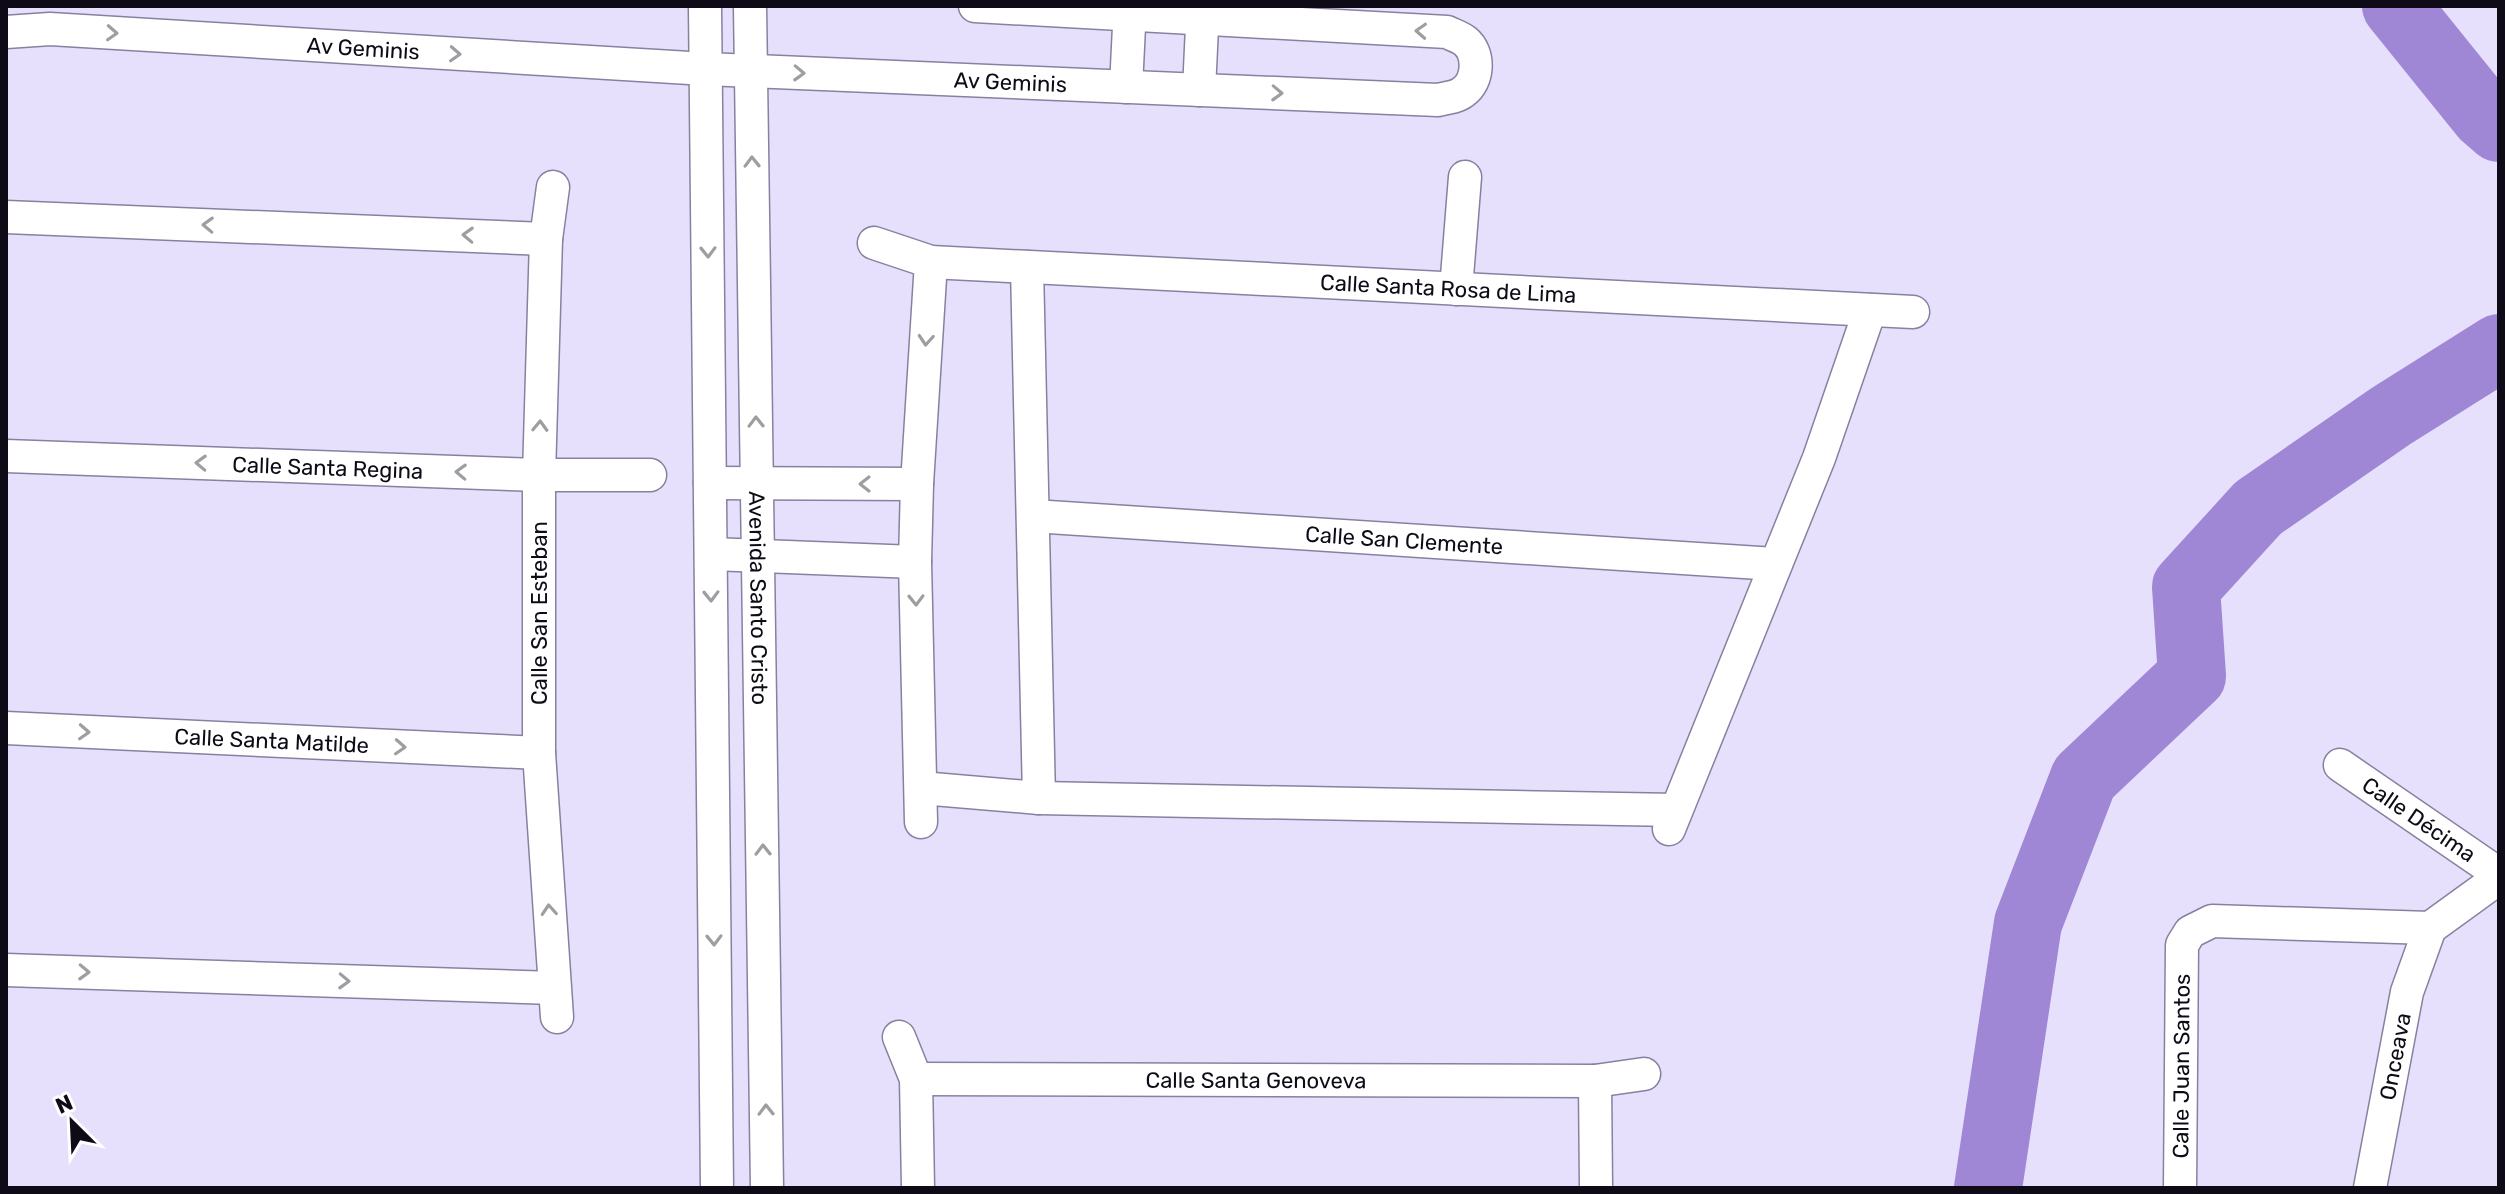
<svg xmlns="http://www.w3.org/2000/svg" width="2505" height="1194" font-family="Rubik,sans-serif">
<style>
.lines{fill:none;stroke-linecap:round;stroke-linejoin:round}
.river{stroke:#9f87d6;stroke-width:68}
.minor-casing{stroke:#88809f;stroke-width:35}
.minor{stroke:#fff;stroke-width:32}
.oneway{stroke:#9f9da2}
.labels{text-anchor:middle;dominant-baseline:central;stroke-width:8;stroke-linejoin:round;paint-order:stroke}
.street-label{font-size:22px;fill:#0e0a16;stroke:#fff}
</style>
<rect width="100%" height="100%" fill="#e7e0fc"/>
<g class="lines">
<!-- river -->
<path class="river" d="M2396,6l88,109 15,13
M1988,1188l40,-265 56,-145 108,-102 -6,-89 72,-79 133,-92 108,-68"/>
<!-- minor casing -->
<g class="minor-casing">
<g id="minor">
<path d="M705,6l12,1182"/>
<path id="s1" d="M750,6l17,1182"/>
<path id="s2" d="M6,32l44,-3 656,40 732,31c8,-2 19,-3 25,-8 16,-11 17,-39 2,-51 -5,-4 -12,-6 -18,-9l-472,-26"/>
<path d="M1126,87l4,-81"/>
<path d="M1199,90l4,-84"/>
<path d="M553,187l-7,52 -7,236v278l18,264"/>
<path d="M6,217l540,22"/>
<path id="s3" d="M874,243l57,19 982,50"/>
<path d="M1027,267l12,531"/>
<path d="M1456,289l9,-112"/>
<path id="s4" d="M6,456l533,19h111"/>
<path d="M710,483l207,1"/>
<path id="s5" d="M1033,516l742,48"/>
<path d="M711,554l204,8"/>
<path id="s6" d="M6,728l533,25"/>
<path id="s7" d="M2340,765l159,109"/>
<path d="M921,788l118,10 637,12"/>
<path d="M921,822l-6,-260 2,-78 14,-222"/>
<path d="M1669,829l150,-371 51,-148"/>
<path d="M2430,928l69,-50"/>
<path d="M6,970l548,18"/>
<path d="M899,1037l17,42 2,109"/>
<path id="s8" d="M916,1079l679,2 49,-7"/>
<path d="M1595,1081l1,107"/>
<path id="s9" d="M2180,1188l2,-243 8,-13 22,-11 218,7"/>
<path id="s10" d="M2370,1188l37,-196 23,-64"/>
</g>
</g>
<!-- minor -->
<use href="#minor" class="minor"/>
</g>
<!-- one-way arrows -->
<defs><path id="oneway-chevron" d="M-2-3.5L2.5 0L-2 3.5" fill="none" stroke-width="1.6" stroke-linecap="round" stroke-linejoin="round" transform="scale(2)"/></defs>
<g class="oneway">
<use href="#oneway-chevron" transform="translate(1421 31) rotate(-177)"/>
<use href="#oneway-chevron" transform="translate(112 33) rotate(3)"/>
<use href="#oneway-chevron" transform="translate(455 54) rotate(3)"/>
<use href="#oneway-chevron" transform="translate(799 73) rotate(2)"/>
<use href="#oneway-chevron" transform="translate(1277 93) rotate(2)"/>
<use href="#oneway-chevron" transform="translate(752 162) rotate(-91)"/>
<use href="#oneway-chevron" transform="translate(208 225) rotate(-178)"/>
<use href="#oneway-chevron" transform="translate(468 235) rotate(-178)"/>
<use href="#oneway-chevron" transform="translate(708 252) rotate(89)"/>
<use href="#oneway-chevron" transform="translate(926 340) rotate(94)"/>
<use href="#oneway-chevron" transform="translate(756 422) rotate(-91)"/>
<use href="#oneway-chevron" transform="translate(540 426) rotate(-88)"/>
<use href="#oneway-chevron" transform="translate(201 463) rotate(-178)"/>
<use href="#oneway-chevron" transform="translate(461 472) rotate(-178)"/>
<use href="#oneway-chevron" transform="translate(865 484) rotate(-180)"/>
<use href="#oneway-chevron" transform="translate(711 596) rotate(89)"/>
<use href="#oneway-chevron" transform="translate(916 600) rotate(89)"/>
<use href="#oneway-chevron" transform="translate(84 732) rotate(3)"/>
<use href="#oneway-chevron" transform="translate(400 747) rotate(3)"/>
<use href="#oneway-chevron" transform="translate(763 850) rotate(-91)"/>
<use href="#oneway-chevron" transform="translate(549 910) rotate(-94)"/>
<use href="#oneway-chevron" transform="translate(714 940) rotate(89)"/>
<use href="#oneway-chevron" transform="translate(84 972) rotate(2)"/>
<use href="#oneway-chevron" transform="translate(344 981) rotate(2)"/>
<use href="#oneway-chevron" transform="translate(766 1110) rotate(-91)"/>
</g>
<g class="labels">
<!-- street labels -->
<g class="street-label">
<text stroke="none"><textPath href="#s2" startOffset="358">Av Geminis</textPath></text>
<text stroke="none"><textPath href="#s2" startOffset="1006">Av Geminis</textPath></text>
<text stroke="none"><textPath href="#s3" startOffset="578">Calle Santa Rosa de Lima</textPath></text>
<text stroke="none"><textPath href="#s4" startOffset="322">Calle Santa Regina</textPath></text>
<text stroke="none"><textPath href="#s5" startOffset="372">Calle San Clemente</textPath></text>
<text stroke="none"><textPath href="#s1" startOffset="592">Avenida Santo Cristo</textPath></text>
<text transform="translate(539 613) rotate(-90)">Calle San Esteban</text>
<text stroke="none"><textPath href="#s6" startOffset="266">Calle Santa Matilde</textPath></text>
<text stroke="none"><textPath href="#s7" startOffset="96">Calle Décima</textPath></text>
<text stroke="none"><textPath href="#s10" startOffset="134">Onceava</textPath></text>
<text stroke="none"><textPath href="#s9" startOffset="122">Calle Juan Santos</textPath></text>
<text stroke="none"><textPath href="#s8" startOffset="340">Calle Santa Genoveva</textPath></text>
</g>
</g>
<!-- border -->
<rect width="2505" height="1194" fill="none" stroke="#0e0a16" stroke-width="16"/>
<!-- north arrow -->
<g transform="translate(72 1122) rotate(336)" stroke="#ffffff" stroke-width="6" paint-order="stroke">
<path d="M0-6L14 30L0 20L-14 30Z" fill="#0e0a16"/>
<text y="-12" font-size="22" font-weight="bold" text-anchor="middle" fill="#0e0a16">N</text>
</g>
</svg>
